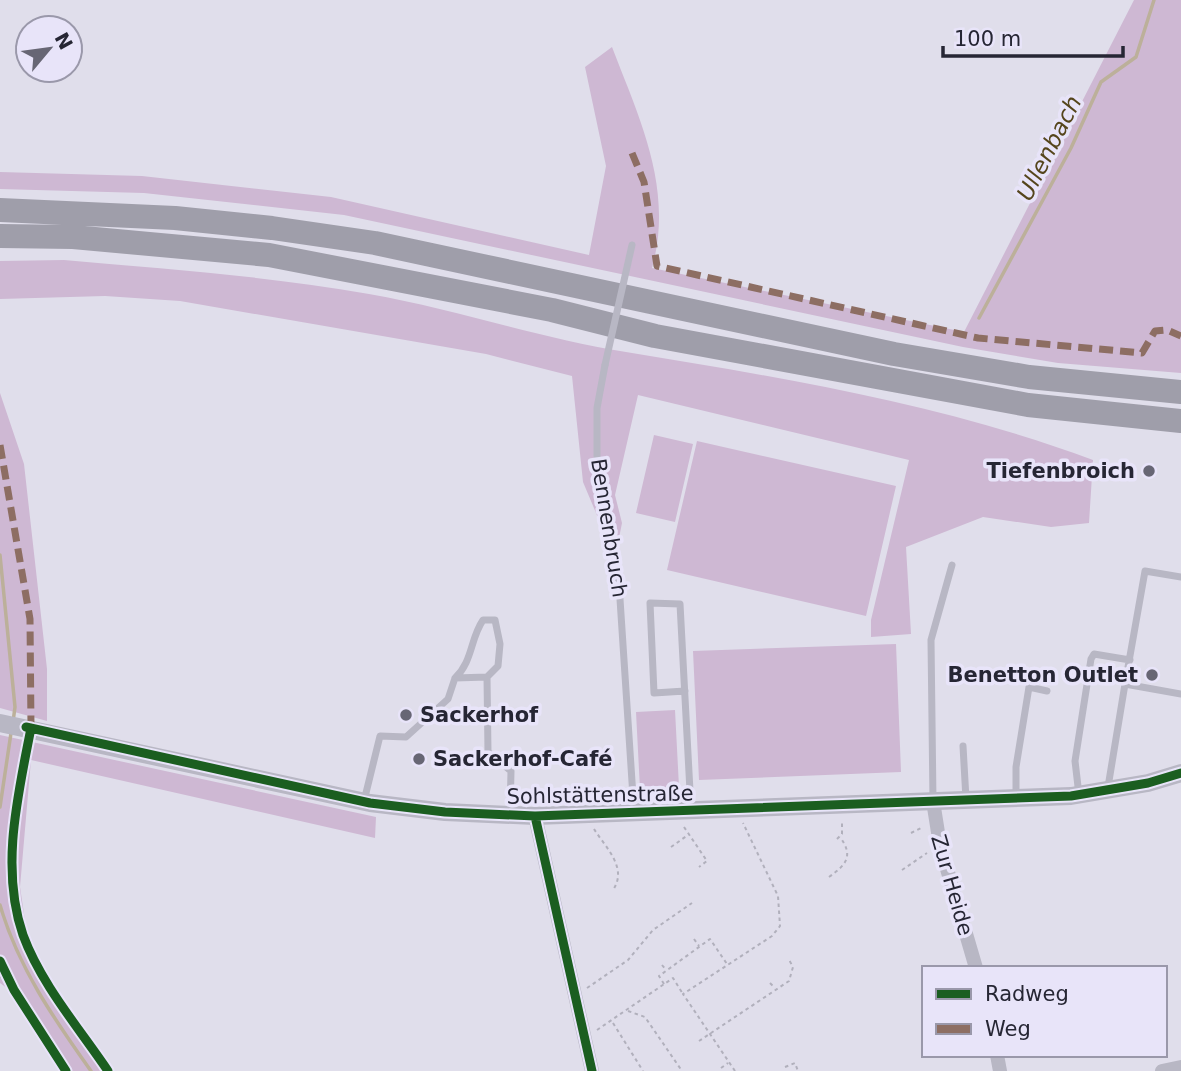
<svg xmlns="http://www.w3.org/2000/svg" width="1181" height="1071" font-family="'DejaVu Sans',sans-serif">
<style>
.green{fill:#ceb8d3}
.lines{fill:none;stroke-linecap:round;stroke-linejoin:round}
.stream{stroke:#bcb09a;stroke-width:3.5}
.path{stroke:#b1b0bc;stroke-width:2;stroke-dasharray:3.5 3.5;stroke-linecap:butt}
.service{stroke:#b8b7c4;stroke-width:7}
.minor{stroke:#b8b7c4;stroke-width:14}
.tertiary{stroke:#b8b7c4;stroke-width:18}
.motorway{stroke:#9f9eaa;stroke-width:24}
.service-bridge{stroke:#b8b7c4;stroke-width:7}
.quiet{stroke:#8d6e63;stroke-width:7;stroke-dasharray:14 7;stroke-linecap:butt}
.cycleway-casing{stroke:#e8e4f9;stroke-width:13}
.cycleway{stroke:#1b5e20;stroke-width:9}
.poi-dot{fill:#676674;stroke:#e8e4f9;stroke-width:2.5}
.labels{text-anchor:middle;dominant-baseline:central;stroke-width:7;stroke-linejoin:round;paint-order:stroke}
.poi-label{font-size:21px;font-weight:bold;fill:#262634;stroke:#e8e4f9;text-anchor:end}
.street-label{font-size:21px;fill:#262634;stroke:#e8e4f9}
.water-label{font-size:23px;font-style:italic;fill:#55451c;stroke:#e8e4f9}
</style>
<rect width="100%" height="100%" fill="#e0deeb"/>
<!-- green -->
<path class="green" d="M1134,0h47v373l-123,-10 -95,-16 -619,-132 -200,-22 -144,-4v-17l142,4 189,21 258,58 17,-89 -21,-99 27,-20c28,73 62,142 40,221l312,64z
M64,260c102,9 203,16 305,34 86,15 170,44 257,58 158,26 317,52 467,108l-4,63 -38,4 -68,-10 -77,30 5,87 -40,3v-17l38,-160 -271,-65 -23,100 7,28 -7,35 -32,-76 -11,-106 -86,-22 -306,-53 -75,-5 -105,3v-38z
M0,393l24,71 23,205v52l-47,-13z
M654,435l39,9 -18,78 -39,-9z
M697,441l199,45 -30,130 -199,-46z
M896,644l5,128 -202,8 -6,-129z
M675,710l4,77 -39,2 -4,-77z
M0,735l376,82 -1,21 -344,-78 -11,127 7,47 23,52 62,85h-50l-51,-80 -11,-8z"/>
<g class="lines">
<!-- stream -->
<path class="stream" d="M979,318l92,-170 30,-66 35,-25 18,-57
M0,555l15,152 -2,15
M0,807l11,-74
M0,905c18,62 54,114 91,166"/>
<!-- path -->
<path class="path" d="M684,827l23,34 -8,6
M594,829c12,19 34,39 19,61
M911,833l12,-6
M837,839l5,-5v-14
M671,847l17,-12
M902,870l25,-17
M829,877c17,-12 25,-21 11,-40
M694,939l5,7
M662,965l4,5
M0,977h8
M770,983l5,5
M664,984l-5,-8 51,-37 17,25
M587,988l41,-28 25,-30 39,-27
M628,1011l17,6 37,54
M613,1023l30,48
M597,1030l76,-52 10,16
M699,1041l90,-60 4,-14 -5,-9
M785,1067l10,-4 3,8
M721,1068l7,-5
M735,1071l-52,-77 89,-58 8,-10 -2,-30 -35,-73"/>
<!-- service -->
<path class="service" d="M605,365l-8,43v48l22,128 15,228
M455,678c18,-17 15,-39 28,-58h12l5,24 -2,22 -11,11
M1125,684l20,-113 36,6
M685,691l-31,2 -4,-90 30,1 11,206
M963,746l3,53
M1108,787l17,-103 56,10
M1079,795l-4,-34 16,-102 3,-5 36,6
M1016,798v-31l13,-80 18,4
M364,801l16,-65 26,1 42,-38 7,-21 32,-1 1,75 23,19 -1,44
M933,801l-2,-161 21,-75"/>
<!-- minor -->
<path class="minor" d="M933,801l7,44 36,123
M535,816l57,255
M997,1055l3,16
M1162,1071l19,-4"/>
<!-- tertiary -->
<path class="tertiary" d="M0,723l370,80 75,9 90,4 536,-20 77,-13 33,-10"/>
<!-- motorway -->
<path class="motorway" d="M0,210l175,8 97,10 103,15 519,111 135,23 152,15
M0,236l73,1 196,18 283,55 103,26 373,69 153,16"/>
<!-- service-bridge -->
<path class="service-bridge" d="M605,365l27,-120"/>
<!-- quiet -->
<path class="quiet" d="M632,153l12,29 13,84 321,72 164,15 13,-22 12,-1 14,6
M0,445l30,174 1,109"/>
<!-- cycleway casing -->
<g class="cycleway-casing">
<path id="cycleway" d="M26,727l344,76 75,9 90,4 536,-20 77,-13 33,-10
M31,728c-13,67 -31,140 -8,207 18,49 56,93 85,136
M535,816l57,255
M0,961l14,29 52,81"/>
</g>
<!-- cycleway -->
<use href="#cycleway" class="cycleway"/>
</g>
<!-- markers -->
<g class="poi-dot">
<circle cx="1149" cy="471" r="7"/>
<circle cx="1152" cy="675" r="7"/>
<circle cx="406" cy="715" r="7"/>
<circle cx="419" cy="759" r="7"/>
</g>
<g class="labels">
<!-- poi labels -->
<g class="poi-label">
<text x="1135" y="471">Tiefenbroich</text>
<text x="1138" y="675">Benetton Outlet</text>
<text x="420" y="715" text-anchor="start">Sackerhof</text>
<text x="433" y="759" text-anchor="start">Sackerhof-Café</text>
</g>
<!-- street labels -->
<g class="street-label">
<text transform="translate(609 528) rotate(81)">Bennenbruch</text>
<text transform="translate(600 795) rotate(-1)">Sohlstättenstraße</text>
<text transform="translate(952 885) rotate(74)">Zur Heide</text>
</g>
<!-- water labels -->
<g class="water-label">
<text transform="translate(1049 148) rotate(-63)">Ullenbach</text>
</g>
</g>
<!-- legend -->
<rect x="922" y="966" width="245" height="91" fill="#e8e4f9" stroke="#9a98aa" stroke-width="2"/>
<rect x="936" y="989" width="35" height="10" fill="#1b5e20" stroke="#9a98aa" stroke-width="2"/>
<text x="985" y="1001" font-size="21" fill="#262634">Radweg</text>
<rect x="936" y="1024" width="35" height="10" fill="#8d6e63" stroke="#9a98aa" stroke-width="2"/>
<text x="985" y="1036" font-size="21" fill="#262634">Weg</text>
<!-- north arrow -->
<g transform="translate(49 49) rotate(61)"><circle r="33" fill="#e8e4f9" stroke="#9a98aa" stroke-width="2"/>
<path d="M0-5L12 26L0 18L-12 26Z" fill="#676674"/>
<text y="-10" font-size="19" font-weight="bold" text-anchor="middle" fill="#262634">N</text>
</g>
<!-- scale -->
<path d="M943 46v10h180v-10" fill="none" stroke="#262634" stroke-width="3.5"/>
<text x="954" y="46" font-size="21" fill="#262634" stroke="#e8e4f9" stroke-width="5" paint-order="stroke">100 m</text>
</svg>
